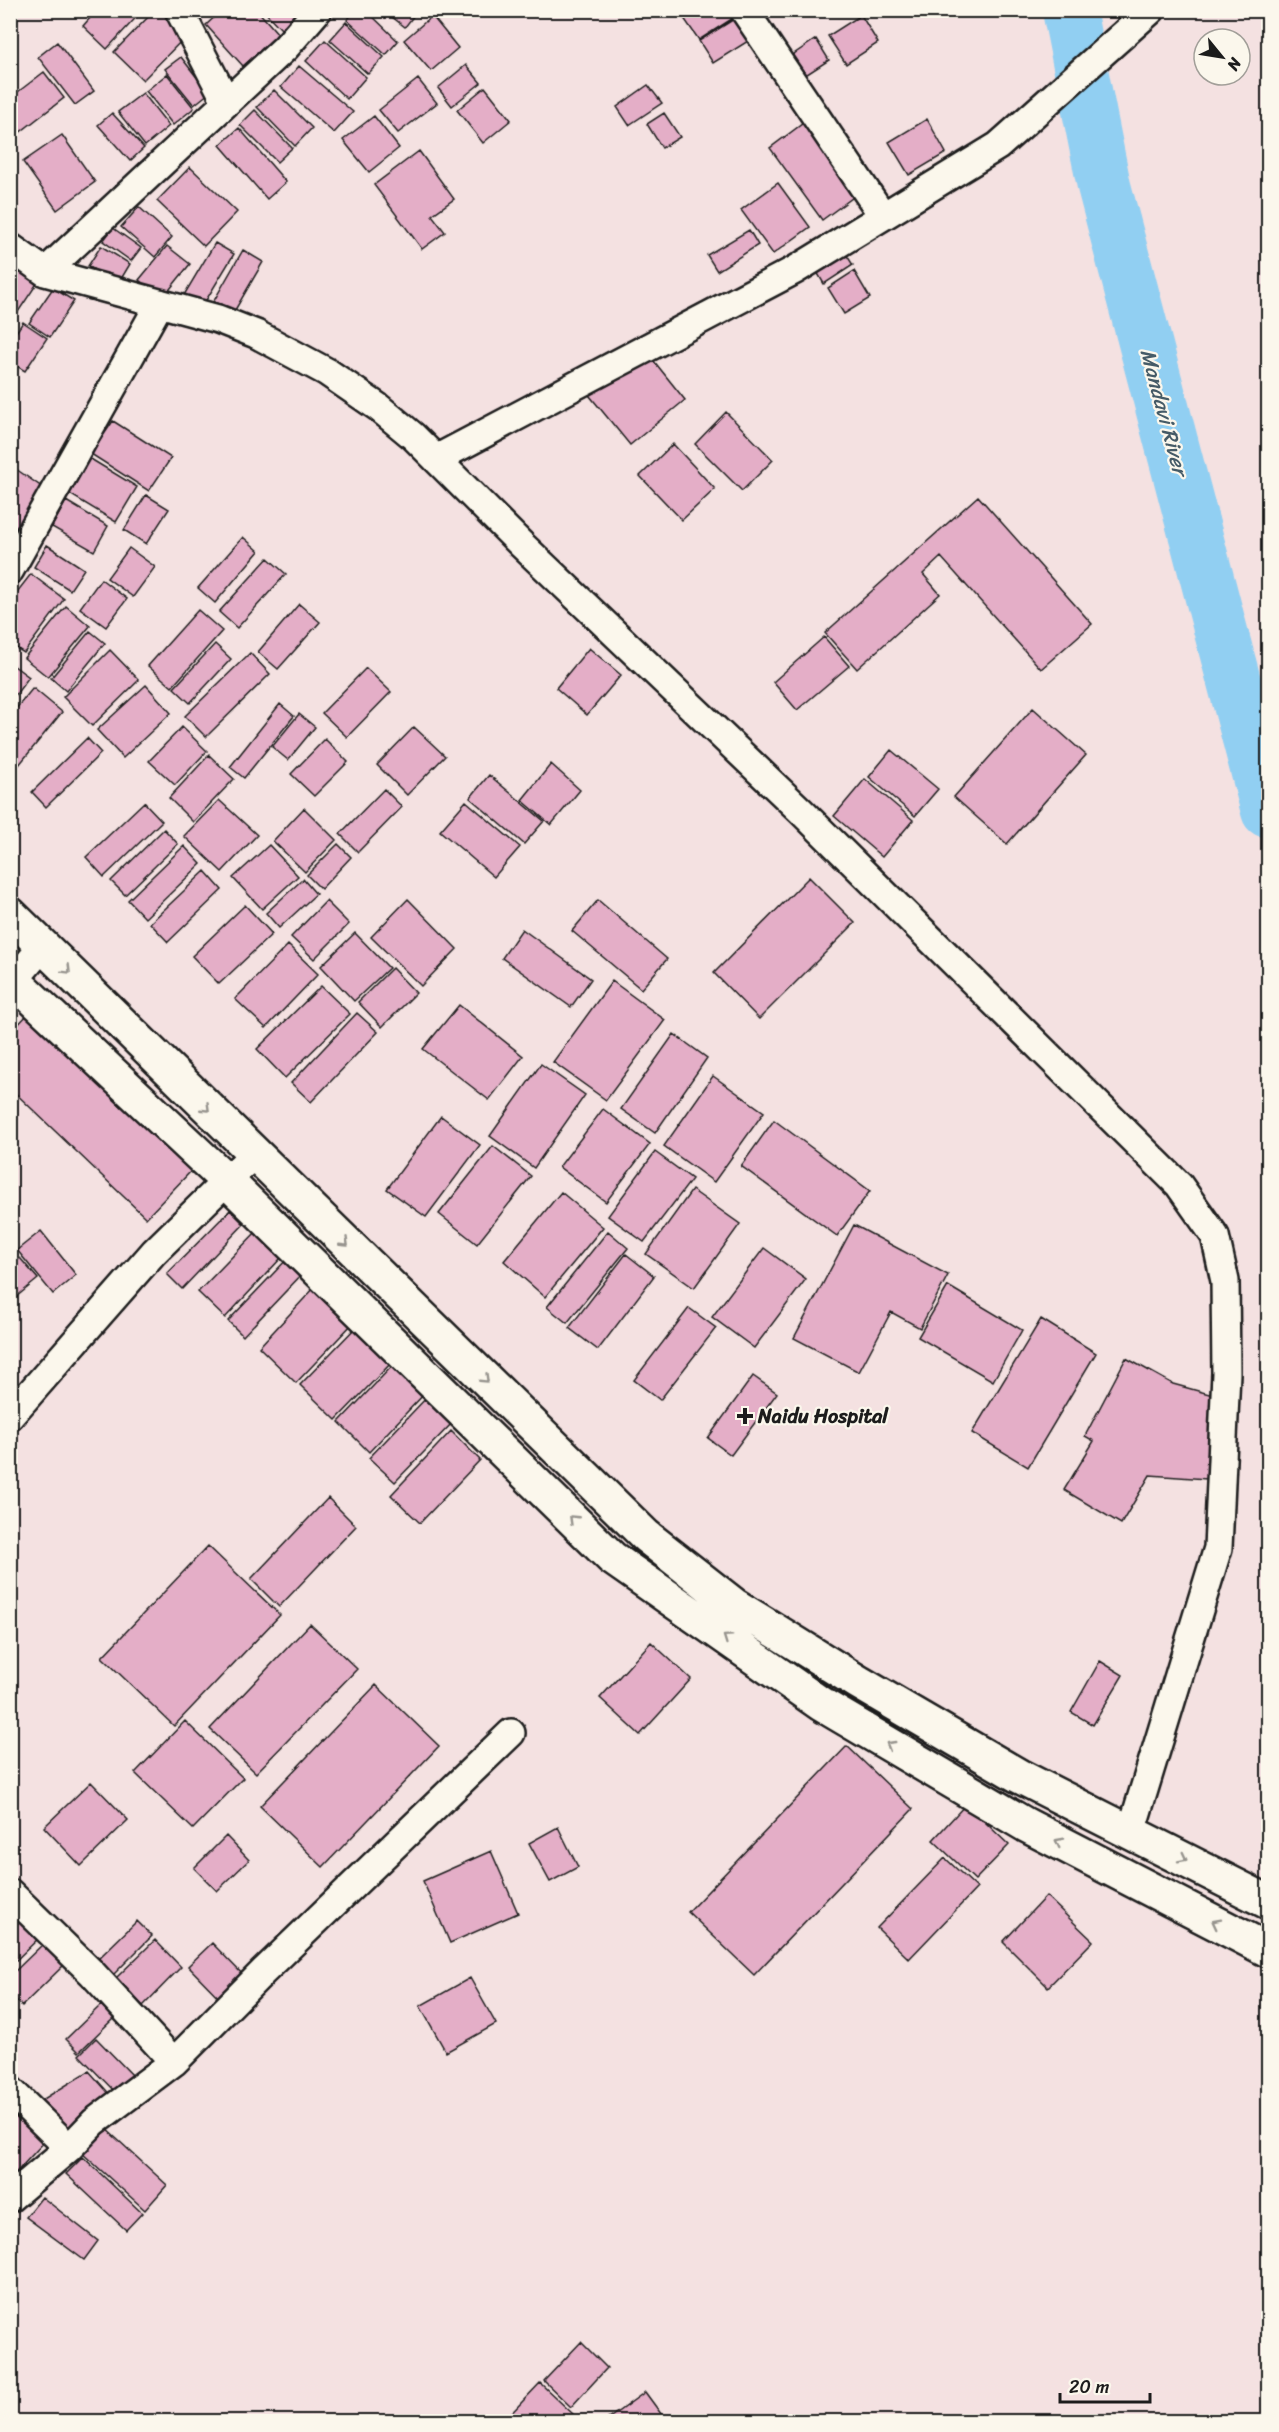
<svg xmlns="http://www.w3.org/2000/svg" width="1279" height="2432" font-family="Sriracha,sans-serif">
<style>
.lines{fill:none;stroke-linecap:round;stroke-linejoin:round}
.river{stroke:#91cff2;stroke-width:54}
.building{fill:#e4aec7;stroke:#1c1c1c;stroke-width:1.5}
.street-casing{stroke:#1c1c1c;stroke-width:32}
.primary-casing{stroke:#1c1c1c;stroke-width:38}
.street{stroke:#fbf7ec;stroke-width:27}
.primary{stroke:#fbf7ec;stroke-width:33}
.oneway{stroke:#97948e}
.poi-dot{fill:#1c1c1c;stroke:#fbf7ec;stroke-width:2}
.labels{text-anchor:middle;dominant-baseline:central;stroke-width:4.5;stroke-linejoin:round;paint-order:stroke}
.poi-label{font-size:20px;font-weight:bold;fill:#1c1c1c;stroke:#fbf7ec;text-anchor:start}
.water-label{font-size:21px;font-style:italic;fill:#455b67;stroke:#fbf7ec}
</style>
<rect width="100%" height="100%" fill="#f4e1e1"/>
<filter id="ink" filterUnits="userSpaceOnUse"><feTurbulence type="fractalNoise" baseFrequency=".0167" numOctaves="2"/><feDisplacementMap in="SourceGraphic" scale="12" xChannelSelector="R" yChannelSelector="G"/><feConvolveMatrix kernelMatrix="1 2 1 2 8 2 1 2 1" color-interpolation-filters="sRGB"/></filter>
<g filter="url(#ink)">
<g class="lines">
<!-- river -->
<path class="river" d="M1069,10l35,176 164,625"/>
</g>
<!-- building -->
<path class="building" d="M97,10h46l-36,39 -24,-23z
M155,10h12l22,23 -46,47 -29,-28z
M189,10h21l-12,11z
M222,10h35l22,25 -36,31 -37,-41z
M263,10h36l1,2 -18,18z
M356,10h10l32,31 -12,14 -39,-35z
M383,10h35l-13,17z
M735,10l3,5 -39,25 -20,-29z
M861,15l17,28 -32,21 -18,-28z
M432,16l26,32 -27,23 -27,-31z
M739,16l14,22 -40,25 -14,-22z
M346,22l38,35 -16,17 -38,-34z
M816,39l13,21 -31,20 -13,-20z
M325,40l41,37 -19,22 -41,-38z
M57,42l37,49 -19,14 -37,-48z
M181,57l28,36 -15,12 -29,-36z
M466,65l15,18 -29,23 -14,-18z
M299,66l54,46 -19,21 -53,-46z
M44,72l20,26 -54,42v-42z
M167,74l27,34 -21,17 -27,-34z
M418,79l19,24 -39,30 -19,-23z
M648,85l14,18 -33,22 -12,-18z
M485,87l26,33 -28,23 -26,-33z
M274,90l38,38 -17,18 -38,-39z
M143,93l26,33 -24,20 -27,-34z
M255,110l37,38 -15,14 -37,-37z
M818,112l53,72 -49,36 -52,-72z
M112,113l32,35 -14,13 -32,-36z
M664,113l16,24 -18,11 -15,-24z
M374,116l25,32 -30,24 -26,-32z
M927,119l19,34 -37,22 -20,-33z
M239,128l47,54 -19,17 -47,-54z
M62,135l33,47 -38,28 -34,-48z
M419,151l35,48 -22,16 13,17 -23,17 -48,-64z
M190,167l47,45 -33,34 -47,-45z
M778,183l32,44 -37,27 -32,-44z
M139,207l33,30 -17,20 -34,-30z
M113,228l28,20 -10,13 -28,-20z
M749,230l9,15 -41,26 -10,-16z
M215,243l19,11 -32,53 -18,-12z
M839,243l14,22 -29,19 -14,-24z
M101,246l29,18 -12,20 -30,-18z
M167,246l23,18 -28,35 -23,-19z
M243,250l20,12 -32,55 -20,-11z
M10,264l28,18 -20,30 -8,-5z
M854,271l16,27 -26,16 -16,-26z
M53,288l21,13 -24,36 -21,-14z
M23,322l24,16 -22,33 -15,-9v-21z
M641,345l44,55 -55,45 -45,-55z
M726,412l47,48 -31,31 -47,-47z
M113,421l58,37 -22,33 -58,-37z
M673,444l42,45 -33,31 -42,-44z
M89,458l48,29 -21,35 -48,-29z
M13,467l36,25 -29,43 -10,-6z
M146,495l23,14 -23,35 -22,-14z
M978,496l114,128 -51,45 -100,-112 -18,17 17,20 -83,75 -32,-36z
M66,501l42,25 -14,25 -42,-24z
M243,537l16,14 -44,52 -17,-15z
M47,545l37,24 -14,21 -36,-23z
M129,548l26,19 -22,30 -26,-19z
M268,558l18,16 -49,54 -18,-16z
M31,574l33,25 -40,54 -14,-9v-43z
M101,579l26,20 -21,28 -26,-19z
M299,604l21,18 -42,47 -20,-17z
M66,606l24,20 -42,51 -24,-19z
M198,610l24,21 -50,56 -24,-21z
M90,631l15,12 -39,48 -15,-13z
M824,637l25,29 -52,44 -24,-28z
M215,644l16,15 -41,44 -16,-15z
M589,648l32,27 -34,40 -31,-27z
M110,650l29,30 -47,46 -29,-29z
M250,653l20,21 -64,63 -21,-21z
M10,663l19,14 -19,25z
M366,668l25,24 -44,45 -25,-24z
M146,685l25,28 -48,45 -26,-28z
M33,688l29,24 -52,64v-60z
M280,704l14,12 -50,62 -14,-11z
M1033,708l53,47 -79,89 -53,-47z
M299,714l16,13 -27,33 -16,-13z
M182,727l25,24 -32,34 -26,-24z
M414,727l31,29 -38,39 -30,-30z
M87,738l14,15 -55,54 -14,-15z
M325,739l23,23 -34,34 -23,-22z
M891,750l47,39 -23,27 -46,-39z
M209,755l25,24 -41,43 -24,-24z
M551,764l29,26 -29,35 -29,-25z
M489,775l55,46 -20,23 -54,-46z
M865,779l48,41 -31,37 -48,-41z
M384,789l18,18 -44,45 -18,-18z
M219,800l38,35 -35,37 -38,-36z
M466,801l54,46 -26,30 -54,-46z
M144,802l18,19 -58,56 -18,-20z
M304,808l32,32 -31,32 -32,-31z
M164,829l14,15 -53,51 -14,-14z
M338,844l13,13 -30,32 -14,-14z
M269,845l29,31 -36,33 -29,-31z
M184,846l17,18 -56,54 -17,-18z
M205,871l17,19 -54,52 -18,-19z
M809,877l46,46 -96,96 -45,-46z
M303,879l13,15 -37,34 -13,-15z
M408,899l49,50 -36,37 -50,-49z
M598,900l69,59 -26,30 -69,-58z
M326,901l23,23 -35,35 -23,-22z
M245,905l27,29 -53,50 -27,-28z
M522,929l69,50 -20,28 -69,-49z
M355,933l34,35 -35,33 -33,-35z
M288,945l30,29 -52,54 -31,-29z
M392,968l24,25 -34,34 -24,-25z
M612,981l53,39 -59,80 -53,-38z
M321,986l29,28 -65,64 -28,-29z
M459,1005l64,51 -34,44 -66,-51z
M29,1013l163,157 -46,48 -136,-130v-55z
M357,1013l21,19 -67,70 -20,-19z
M674,1034l33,24 -52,75 -34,-24z
M541,1064l44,31 -51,73 -44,-32z
M713,1076l51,36 -50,70 -50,-36z
M603,1109l47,35 -44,58 -47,-35z
M441,1116l39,29 -54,72 -39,-28z
M774,1120l96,71 -33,45 -96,-70z
M493,1146l38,30 -54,68 -38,-30z
M655,1152l37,27 -48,63 -36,-26z
M692,1190l48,34 -46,64 -48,-34z
M561,1192l42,35 -58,70 -41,-36z
M230,1210l14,14 -62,65 -15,-15z
M854,1225l94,50 -28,53 -29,-16 -32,60 -65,-34z
M41,1231l35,44 -23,19 -36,-44z
M608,1231l20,17 -61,75 -20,-16z
M256,1232l26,25 -57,61 -27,-26z
M764,1248l42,31 -52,69 -42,-31z
M626,1254l28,22 -56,74 -29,-22z
M290,1256l15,15 -62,65 -15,-15z
M20,1258l18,21 -28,23v-36z
M316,1286l38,36 -58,61 -37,-36z
M948,1286l74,44 -29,51 -75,-44z
M689,1308l27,20 -56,72 -26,-20z
M1041,1319l55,34 -68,114 -56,-34z
M358,1325l36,35 -58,60 -36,-35z
M1126,1358l47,26 40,11 -6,84 -57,-4 -29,49 -57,-34 30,-49 -9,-5z
M396,1362l31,29 -58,61 -30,-30z
M753,1376l24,17 -46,62 -23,-17z
M429,1395l26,25 -60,62 -26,-24z
M451,1431l29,29 -60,63 -29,-28z
M328,1498l28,28 -77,81 -28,-28z
M208,1546l72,69 -106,111 -72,-69z
M310,1624l47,45 -101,104 -46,-44z
M651,1642l40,37 -51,56 -40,-37z
M1100,1661l23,14 -30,50 -22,-13z
M376,1685l63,61 -116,121 -63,-61z
M185,1721l58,57 -50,51 -58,-56z
M847,1746l66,63 -159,166 -66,-63z
M91,1782l37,38 -47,46 -37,-39z
M966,1804l43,41 -34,35 -42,-40z
M558,1827l20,40 -28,15 -21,-39z
M226,1836l23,24 -32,31 -23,-23z
M491,1851l27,62 -68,30 -27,-62z
M945,1858l32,30 -68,71 -32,-31z
M1046,1896l47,45 -45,46 -45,-45z
M17,1912l24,24 -31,30v-48z
M137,1921l15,15 -41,41 -15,-16z
M155,1940l26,27 -38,39 -27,-28z
M44,1943l21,21 -43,42 -12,-12v-18z
M212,1943l37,38 -24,23 -37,-38z
M470,1978l26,46 -50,28 -26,-46z
M101,2005l13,13 -35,34 -13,-13z
M96,2038l41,42 -17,17 -41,-42z
M89,2071l25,28 -53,32 -19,-31z
M10,2108l36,32 -36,39z
M105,2128l62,57 -22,25 -63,-57z
M83,2157l59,56 -16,17 -60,-56z
M42,2197l56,44 -14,19 -58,-43z
M581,2342l26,26 -36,39 -27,-26z
M540,2383l33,31 -7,8h-63z
M645,2392l22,30h-63z"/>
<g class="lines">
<!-- street casing -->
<g class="street-casing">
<path id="street" d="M179,10l47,91
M318,10l-33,38 -240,224 173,47 38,15 71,38 51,35 35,29 108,108 280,267 378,374 36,51 10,45 1,92 -8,175 -87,284
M744,10l139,206
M10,247l35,25
M436,459l359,-189 203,-124 153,-136
M10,570l150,-267
M10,985l33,-39
M10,1416l144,-164 100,-98
M10,1893l82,80 82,89
M10,2090l59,58
M10,2198l59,-50 25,-26 80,-60 89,-90 248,-239"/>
</g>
<!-- primary casing -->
<g class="primary-casing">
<path id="primary" d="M10,914l636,622 88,69 124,77 161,94 249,126
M10,977l217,204 385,377 209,146 205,121 242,125"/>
</g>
<!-- street -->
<use href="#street" class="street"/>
<!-- primary -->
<use href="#primary" class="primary"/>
</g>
<!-- one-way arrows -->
<defs><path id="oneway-chevron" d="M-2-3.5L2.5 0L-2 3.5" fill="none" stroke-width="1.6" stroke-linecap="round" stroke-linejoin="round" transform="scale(1.5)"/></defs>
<g class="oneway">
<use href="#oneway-chevron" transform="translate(67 970) rotate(45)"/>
<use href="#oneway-chevron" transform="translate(206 1108) rotate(44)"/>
<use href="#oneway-chevron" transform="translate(345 1243) rotate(44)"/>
<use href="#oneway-chevron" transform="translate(485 1379) rotate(44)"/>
<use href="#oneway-chevron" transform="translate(573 1519) rotate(-136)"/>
<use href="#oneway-chevron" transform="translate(727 1638) rotate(-145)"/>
<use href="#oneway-chevron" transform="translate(890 1745) rotate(-149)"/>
<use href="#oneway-chevron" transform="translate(1059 1842) rotate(-153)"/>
<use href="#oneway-chevron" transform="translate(1183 1858) rotate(27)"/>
<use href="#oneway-chevron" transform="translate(1216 1923) rotate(-153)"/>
</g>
</g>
<!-- markers -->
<path class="poi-dot" d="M742 1407h6v6h6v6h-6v6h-6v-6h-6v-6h6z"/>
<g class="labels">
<!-- poi labels -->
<g class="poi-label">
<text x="758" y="1416">Naidu Hospital</text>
</g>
<!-- water labels -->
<g class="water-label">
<text transform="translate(1164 412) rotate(75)">Mandavi River</text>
</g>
</g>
<!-- margin -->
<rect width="1279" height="2432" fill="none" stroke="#fbf7ec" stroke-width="36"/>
<rect x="18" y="18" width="1243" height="2396" fill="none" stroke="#1c1c1c" stroke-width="2" filter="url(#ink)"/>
<!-- north arrow -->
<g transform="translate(1222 57) rotate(120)"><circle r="28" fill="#fbf7ec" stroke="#a29f99" stroke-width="1.5"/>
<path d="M0-4.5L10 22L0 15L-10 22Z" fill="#1c1c1c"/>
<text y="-9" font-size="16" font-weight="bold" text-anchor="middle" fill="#1c1c1c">N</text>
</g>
<!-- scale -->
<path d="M1060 2393v9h90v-9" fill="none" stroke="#1c1c1c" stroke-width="3"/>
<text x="1069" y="2393" font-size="18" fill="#1c1c1c" stroke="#fbf7ec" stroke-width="4.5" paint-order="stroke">20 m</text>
</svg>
